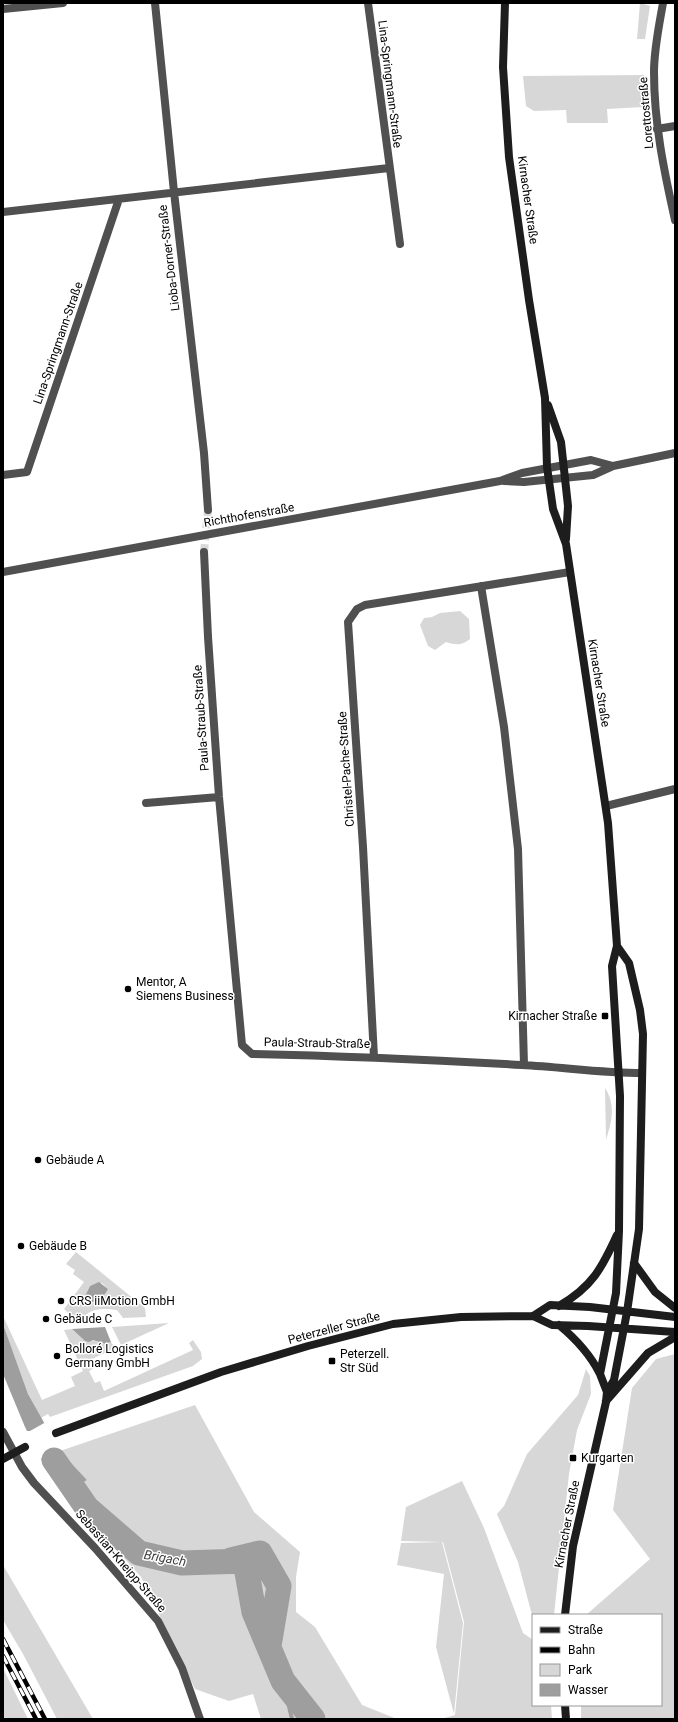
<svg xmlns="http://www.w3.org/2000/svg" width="678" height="1722" font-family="Roboto,sans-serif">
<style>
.green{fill:#d7d7d7;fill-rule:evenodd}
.water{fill:#9e9e9e}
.pier{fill:#fff}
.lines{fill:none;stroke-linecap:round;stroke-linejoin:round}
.stream{stroke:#9e9e9e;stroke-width:4}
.river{stroke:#9e9e9e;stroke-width:25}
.minor-tunnel{stroke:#d9d9d9;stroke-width:8;stroke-dasharray:8 4;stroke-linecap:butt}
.minor{stroke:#505050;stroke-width:8}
.tertiary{stroke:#505050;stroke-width:8}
.secondary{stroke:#1d1d1d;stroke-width:8}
.rail-casing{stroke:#000;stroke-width:4.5}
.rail{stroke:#fff;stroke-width:3;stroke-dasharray:9;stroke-linecap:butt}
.poi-dot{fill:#000;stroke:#fff;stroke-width:1.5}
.labels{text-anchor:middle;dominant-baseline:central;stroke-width:3;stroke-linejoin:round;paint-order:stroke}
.street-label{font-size:12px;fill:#000;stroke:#fff}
.poi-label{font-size:12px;fill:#000;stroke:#fff;text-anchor:start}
.water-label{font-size:13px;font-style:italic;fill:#3f3f3f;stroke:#fff}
</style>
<rect width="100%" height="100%" fill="#fff"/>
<!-- green -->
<path class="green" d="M640,3l10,3 -5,33h-8z
M644,75l-1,32 -36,2 1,14h-41l-1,-13 -32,1 -8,-5 -3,-30z
M460,611l9,8 1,20c-9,7 -14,6 -24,3l-11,8 -7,-4 -8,-21 4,-7 8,-1 8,-4z
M605,1088c11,17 7,33 1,52z
M76,1252l69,56 1,9 -23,1 -6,-8c-9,-1 -23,-3 -31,5h-8l-6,4 -1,-3 -7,-7 20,-27 -11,-8 2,-4 -9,-6zM102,1283l6,6c-4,10 -18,14 -28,17l10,-20z
M3,1316l39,84 33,-14 -4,-9 12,-6 -19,-41 8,-1 13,12 7,-1 13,4 6,-2 4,6 -25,12 4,8 -5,3 6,12 5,-2 4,10 89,-41 -4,-7 4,-3 8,12 1,7 -9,7 -143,51 -2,-3 -7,4 -13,-24 -25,-70z
M169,1323l-48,22 -9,-18z
M675,1354v365h-94v-14h80v-90h-75l64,-56 -37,-49 19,-122 24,-29z
M586,1369l4,7 1,18 -14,36 -8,44 -15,141h-21v4l-15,-57 -21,-48 7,-8 23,-52 51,-59z
M195,1405l59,107 46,40 -4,25v35l19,15 47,78 35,14h-136l-8,-25 -24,7 -34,-12 -54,-112 -75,-84 21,-13 -27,-29z
M462,1481l22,47 39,105 10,7v65h18l1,14h-111l14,-4 9,-93 -21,-80 -42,-1 5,-34z
M442,1542l21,81 -9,91 -18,-67 8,-73 -47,-9 4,-22z
M3,1565l90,154h-36l-34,-65 -20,-34z
M3,1668l25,51h-23l-2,-5z"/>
<!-- water -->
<path class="water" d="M99,1282l9,7c-4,10 -17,14 -28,17l10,-20z
M3,1324l25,70 32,57 27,29 -21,13 -22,-28 -19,-38 -22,-53z
M105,1327l6,15 -6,2 -12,-4 -4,2 -4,-1 -13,-12z"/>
<!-- pier -->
<path class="pier" d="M46,1422l14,26 -21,12 -14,-29h5z"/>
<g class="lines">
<!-- stream -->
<path class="stream" d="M283,1681l9,38"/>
<!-- river -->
<path class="river" d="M54,1460l33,48 52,45 43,10 63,-2 9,51 29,69 30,38
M231,1560l29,-7 19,33 -10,60"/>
<!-- minor-tunnel -->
<path class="minor-tunnel" d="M204,552l4,-42"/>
<!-- minor -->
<path class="minor" d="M155,3l19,189 30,261 4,57
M368,3l32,241
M663,3c-4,23 -9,46 -9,69 0,51 10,99 21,148
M3,9l60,-6
M657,129l18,-3
M3,212l386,-44
M3,475l24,-3 92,-273
M204,552l4,85 11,160 23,248 10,9c90,2 180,6 270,11 40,2 80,8 120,8
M481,586l23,141 14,122 6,216
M146,803l73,-6
M606,806l69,-17
M374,1057l-11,-210 -15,-225 9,-13 8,-4 205,-33
M3,1432l19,35 12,16 61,65 63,73 24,47 18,51"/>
<!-- tertiary -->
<path class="tertiary" d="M504,481l20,1 69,-7 20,-9 62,-13
M3,572l497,-91 22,-8 69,-13 22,6"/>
<!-- secondary -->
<path class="secondary" d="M505,3l-2,64 6,90 20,143 16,98 2,69 6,42 13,35 42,279 9,123 -5,20 8,130 -1,135 -3,62 -16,81 7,18 -1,10 -33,144 -8,69
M548,405l13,37 7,64 -2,33
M634,1263l21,29 20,16
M559,1306c33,-19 43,-38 58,-71
M533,1316l19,9 36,1 87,6
M559,1325c17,14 31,29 41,49
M607,1392l7,-12 13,-68 12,-83 4,-195 -3,-24 -11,-47 -12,-17
M606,1401l42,-48 27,-16
M56,1433l165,-61 87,-26 85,-22 68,-7 72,-1 17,-11 40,2 85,10
M3,1459l22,-12
M565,1705l1,14"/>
<!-- rail casing -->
<g class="rail-casing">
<path id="rail" d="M3,1639l42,80
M3,1656l33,63"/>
</g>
<!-- rail -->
<use href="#rail" class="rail"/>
</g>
<!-- markers -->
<g class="poi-dot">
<circle cx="128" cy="989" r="4"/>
<rect x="601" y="1012" width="8" height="8" rx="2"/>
<circle cx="38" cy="1160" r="4"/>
<circle cx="21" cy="1246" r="4"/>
<circle cx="61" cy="1301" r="4"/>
<circle cx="46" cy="1319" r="4"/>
<circle cx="57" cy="1356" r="4"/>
<rect x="328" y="1357" width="8" height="8" rx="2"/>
<rect x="569" y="1454" width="8" height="8" rx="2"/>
</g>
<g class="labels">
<!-- street labels -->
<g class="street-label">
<text transform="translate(390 84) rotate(83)">Lina-Springmann-Straße</text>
<text transform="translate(646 113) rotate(-95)">Lorettostraße</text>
<text transform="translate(528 200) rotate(82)">Kirnacher Straße</text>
<text transform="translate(169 258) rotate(-97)">Lioba-Dorner-Straße</text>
<text transform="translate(58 343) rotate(-71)">Lina-Springmann-Straße</text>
<text transform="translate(249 515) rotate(-10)">Richthofenstraße</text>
<text transform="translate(599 683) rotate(81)">Kirnacher Straße</text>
<text transform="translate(201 718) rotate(-94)">Paula-Straub-Straße</text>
<text transform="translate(346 769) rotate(-94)">Christel-Pache-Straße</text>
<text transform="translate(317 1043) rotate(1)">Paula-Straub-Straße</text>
<text transform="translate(334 1328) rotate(-15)">Peterzeller Straße</text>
<text transform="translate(567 1524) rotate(-79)">Kirnacher Straße</text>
<text transform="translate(121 1561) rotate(49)">Sebastian-Kneipp-Straße</text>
</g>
<!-- poi labels -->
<g class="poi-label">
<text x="136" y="982">Mentor, A<tspan x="136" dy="14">Siemens Business</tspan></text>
<text x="597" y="1016" text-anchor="end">Kirnacher Straße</text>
<text x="46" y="1160">Gebäude A</text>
<text x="29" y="1246">Gebäude B</text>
<text x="69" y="1301">CRS iiMotion GmbH</text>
<text x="54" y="1319">Gebäude C</text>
<text x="65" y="1349">Bolloré Logistics<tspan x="65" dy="14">Germany GmbH</tspan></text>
<text x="340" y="1354">Peterzell.<tspan x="340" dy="14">Str Süd</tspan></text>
<text x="581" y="1458">Kurgarten</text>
</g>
<!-- water labels -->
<g class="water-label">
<text transform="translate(165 1558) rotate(10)">Brigach</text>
</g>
</g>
<!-- border -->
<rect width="678" height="1722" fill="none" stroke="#000000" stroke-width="8"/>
<!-- legend -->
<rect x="532" y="1614" width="130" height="92" fill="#ffffff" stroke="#999999"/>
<rect x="540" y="1627" width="20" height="6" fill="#1d1d1d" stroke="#999999"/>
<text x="568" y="1634" font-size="12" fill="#000000">Straße</text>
<rect x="540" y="1647" width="20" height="6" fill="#000000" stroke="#999999"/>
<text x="568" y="1654" font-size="12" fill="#000000">Bahn</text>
<rect x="540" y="1664" width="20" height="12" fill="#d7d7d7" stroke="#999999"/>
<text x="568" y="1674" font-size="12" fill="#000000">Park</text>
<rect x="540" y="1684" width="20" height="12" fill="#9e9e9e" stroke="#999999"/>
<text x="568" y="1694" font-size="12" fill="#000000">Wasser</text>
</svg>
